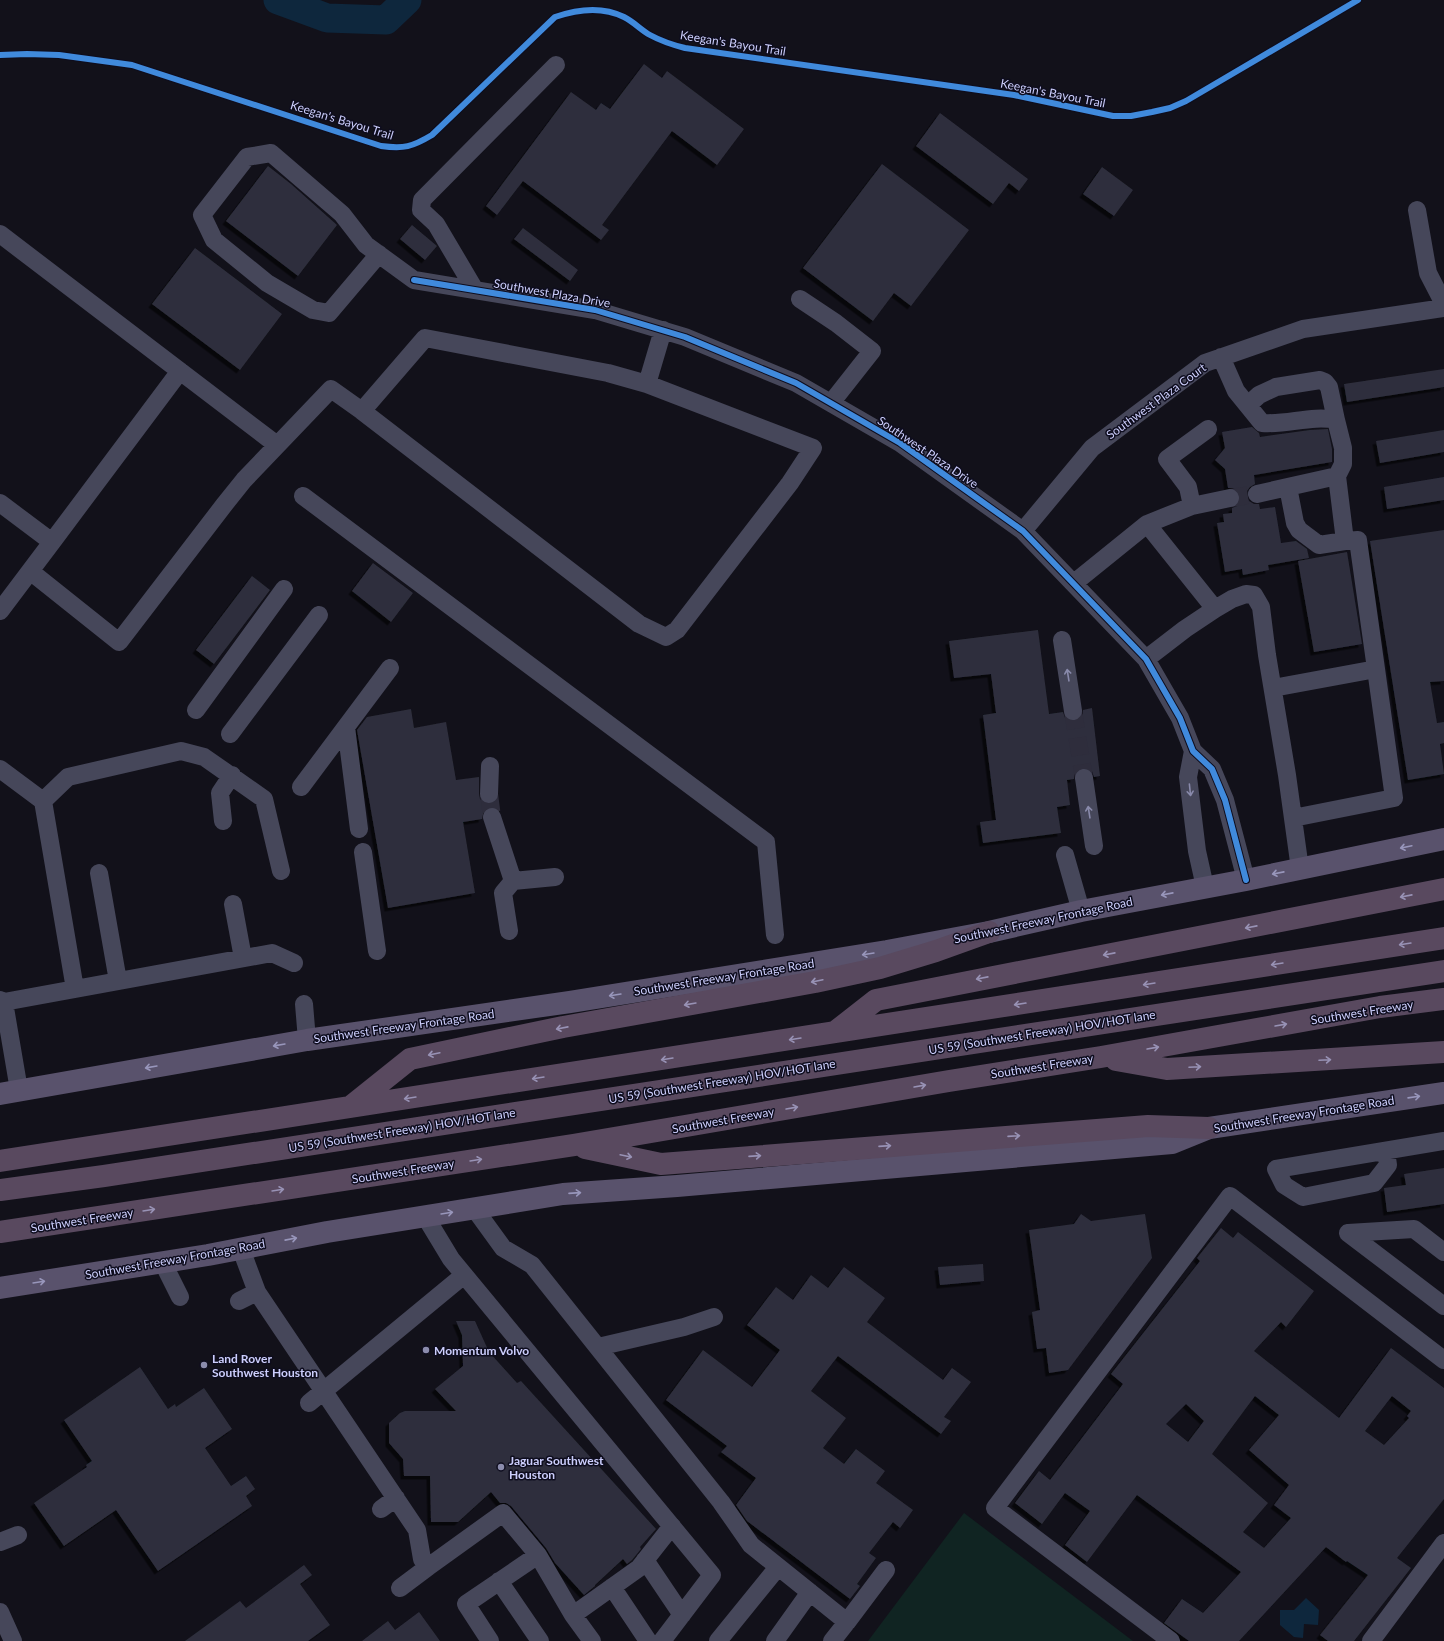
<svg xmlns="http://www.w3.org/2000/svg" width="1444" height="1641" font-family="Lato,sans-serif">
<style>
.green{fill:#102422}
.water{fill:#0e273d}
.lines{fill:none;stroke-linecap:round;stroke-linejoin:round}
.river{stroke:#0e273d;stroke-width:29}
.building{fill:#2e2f3c;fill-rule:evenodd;filter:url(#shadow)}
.minor-tunnel{stroke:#2e2d3c;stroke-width:18;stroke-dasharray:18 9;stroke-linecap:butt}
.minor{stroke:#46475a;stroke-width:18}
.major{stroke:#59526c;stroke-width:22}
.highway{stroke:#59495f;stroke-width:22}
.cycleway-casing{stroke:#0e0d1e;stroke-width:8}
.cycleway{stroke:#408adc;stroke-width:6}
.oneway{stroke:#898aab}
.oneway2{stroke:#9896bb}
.oneway3{stroke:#9892b5}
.poi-dot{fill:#8b8cad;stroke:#0e0d1e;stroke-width:1.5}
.labels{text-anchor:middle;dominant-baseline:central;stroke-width:3;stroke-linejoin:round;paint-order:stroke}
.street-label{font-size:12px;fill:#cccefc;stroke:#0e0d1e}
.poi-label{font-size:12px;font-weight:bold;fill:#cccefc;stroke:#0e0d1e;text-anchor:start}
</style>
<defs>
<filter id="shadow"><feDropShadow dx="-3.5" dy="3.5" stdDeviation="0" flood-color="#0009"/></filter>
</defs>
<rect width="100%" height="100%" fill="#12111a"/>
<!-- green -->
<path class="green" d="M964,1513l169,128h-265z"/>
<!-- water -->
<path class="water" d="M1306,1598l13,12 -1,15 -14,-1 -1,14 -9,-1 -14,-12v-15h14z"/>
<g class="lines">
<!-- river -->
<path class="river" d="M278,0l49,18 59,2 21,-20"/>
</g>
<!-- building -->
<path class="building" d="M644,64l18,14 5,-7 77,58 -27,36 -45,-34 -70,94 7,5 -8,10 -78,-59 -26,34 -11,-9 85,-114 25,18 5,-7 9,6z
M940,113l88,66 -9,12 -10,-8 -16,21 -77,-58z
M882,164l87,66 -58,76 -17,-13 -21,28 -70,-53z
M268,166l23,18 46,41 -39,51 -72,-55z
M1102,167l31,23 -19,26 -31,-22z
M412,225l25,21 -12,14 -25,-21z
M523,228l55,42 -8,11 -56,-42z
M195,248l87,66 -42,56 -88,-66z
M1444,369v18l-97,15 -3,-18z
M1252,427l7,6 1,4 50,-7 18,-1 4,20v13l-78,13 1,9 -5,3 -3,4v6l2,4 5,3h5l1,5 15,-2 6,36 15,-2 11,8 2,9 -41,7 1,5 -26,5 -1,-6 -17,3 -8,-49 7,-1 -1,-8 9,-1v-5l5,-2 3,-4v-6l-2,-5 -5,-3h-5l-3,-19 -10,-9 10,-12 -3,-16z
M1444,430v22l-64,11 -4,-22z
M1444,477v23l-57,9 -3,-22z
M1444,530v151l-14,1 7,41 7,-1v21l-4,1 4,30 -36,6 -38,-239z
M1347,552l15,92 -48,8 -16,-91z
M373,563l40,30 -22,29 -39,-31z
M252,576l18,14 -56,74 -18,-14z
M1038,630l11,84 14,-2 2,6 5,3h4l6,-2 3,-5v-4l9,-2 8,68 -6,1 -2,-6 -5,-3h-4l-6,2 -3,5v4l-7,1 3,25 -13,2 4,26 -78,10 -3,-21 16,-2 -13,-105 13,-2 -5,-39 -37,4 -5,-37z
M411,709l3,19 32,-6 10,58 23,-3v17l1,5 4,4 4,1 6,-1 3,-2 1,8 -4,-2h-6l-4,3 -2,9 -19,3 12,71 -87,15 -31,-178 10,-13z
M1444,1168v36l-57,8 -3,-24 22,-3 -2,-11z
M1081,1214l10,7 54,-7 7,44 -84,112 -19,3 -3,-25 -9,1 -5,-37 8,-2 -11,-80 45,-6z
M1221,1228l12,10 5,-6 76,59 -28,36 -5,-5 -27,29 85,67 52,-70 53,40v111l-47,59 14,10 -57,73h-26l-8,-6 48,-60 -21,-14 -1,1 -20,-15 -87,94h-50l-25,-18 18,-24 21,14 38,-41 -104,-77 -50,67 -22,-17 25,-34 -25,-18 -23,31 -27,-21 24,-32 11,9 73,-96 -12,-10 89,-113 -3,-3zM1255,1396l24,19 -30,35 40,35 -15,20 17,13 -27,30 -21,-16 25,-29 -56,-49zM1392,1396l19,15 -4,5 2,2 -25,27 -19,-14zM1186,1404l18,17 -16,21 -22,-18z
M983,1264l1,17 -44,4 -2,-18z
M844,1267l41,31 -18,24 76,58 9,-12 19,14 -27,35 7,4 -10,13 -103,-78 -27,35 35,27 -23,30 21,16 12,-15 29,22 -9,12 37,27 -13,18 -7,-6 -24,31 7,5 -19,26 3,2 -10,13 -103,-78 -11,-16 20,-27 -35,-26 6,-6 -61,-46 37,-50 49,37 28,-37 -33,-25 29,-38 17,13 18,-25 17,13z
M456,1321h19l14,31 28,31 4,-2 135,148 -16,18 1,2 -9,11 -5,4 -4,-5 -28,26v1l-11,9 -29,-32 -9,-15 -35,-42 -5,-3h-6l-9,-11 -33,30h-27l-1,-46h-26l-1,-17 -14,-16v-20l11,-10 5,-2h51l-21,-22 28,-23 -1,-31z
M140,1367l28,42 7,-5 1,3 28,-19 28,41 -27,19 26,38 15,-10 9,13 -9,7 6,10 -94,65 -42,-61 -52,36 -30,-43 53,-36 -1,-2 6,-4 -28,-41z
M304,1565l8,10 -12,9 30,41 -22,16h-123l55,-40 6,7z
M419,1612l21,29h-78l26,-20 7,9z"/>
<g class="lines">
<!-- minor-tunnel -->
<path class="minor-tunnel" d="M1230,498l27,-4
M1073,711l11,67
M489,794l3,23"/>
<!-- minor -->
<path class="minor" d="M1417,210l11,63 16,31
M0,234l277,211
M379,254l-50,59 -16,-3 -46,-27 -53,-43 -12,-25 45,-58 24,-4 71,61 24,31 48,35 181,30 90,27 111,46 104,60 123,88 123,128 34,59 13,33 19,18 13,31 21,80
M475,290l-39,-66 -15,-14 1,-10 134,-135
M800,299l36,24 36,28 -41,52
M1221,357l15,34 26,32c25,2 50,-8 74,-3l7,28v16l-6,12 8,65 13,-1 18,129
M1248,405l11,-10 17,-8 44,-7 5,2 4,5 7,33
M362,411l277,213 27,13 11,-7 113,-147 23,-35 -166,-64
M1208,429l-41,30 21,28 4,19 38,-8
M1288,487l7,36 4,7 20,15 26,-4
M1257,494l80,-18
M303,496l463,346 9,93
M0,503l52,39 -52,69
M1147,524l45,-18
M1023,531l69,-83 113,-85 98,-34 141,-21
M52,542l128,-171
M30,571l89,71 105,-137 20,-25 87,-91 31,22 63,-73 183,35 39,11 16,-54
M1074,583l73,-59 68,85
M1062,640l11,71
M1146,659l39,-30 30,-20 17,-10 14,-5 8,1 7,12 6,48 20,120 13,94
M1273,688l103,-19 18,129 -101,20
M196,710l88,-121
M346,727l13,102
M230,734l89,-119
M1193,751l-5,26 9,74 8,36
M0,769l43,32
M1084,778l10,68
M301,787l89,-119
M489,794l1,-28
M492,817l21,64 -10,12 6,38
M223,821l-3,-28 12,-18
M363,852l14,99
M1065,855l16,56
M99,873l19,108
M513,881l42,-4
M233,904l10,54
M75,989l-32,-188 25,-24 113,-26 23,6 60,42 17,72
M0,1000l4,2 15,88
M4,1002l268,-49 22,10
M304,1004l3,36
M1386,1151l2,14 -14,18 -71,14 -19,-12 -8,-16 168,-28
M474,1208l29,40 29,17 189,237 30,43 96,77 39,-52
M425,1216l26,43 261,316 -50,66
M1348,1233l96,73
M1348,1233l66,-4 30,23
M241,1249l16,43 160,238 5,29 6,8 -28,21
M163,1263l17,34
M239,1301l18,-9
M598,1347l86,-20 30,-10
M309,1403l155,-128
M381,1509l15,-11
M0,1542l18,-7
M538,1555l35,60 66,-47 33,-42
M645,1560l37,55
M428,1567l75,-54 35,42 -72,49 24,37
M499,1581l41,60
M612,1587l36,54
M0,1612l13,29
M573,1615l19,26
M718,1641l60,-74
M775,1641l35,-49
M832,1641l15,-19
M1171,1641l-176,-133 235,-312 214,164
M1371,1641l73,-98"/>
<!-- major -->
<path class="major" d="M0,1094l307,-54 263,-38 317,-51 102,-19 92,-21 165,-31 198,-41
M0,1288l208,-33 119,-23 236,-38 114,-8 495,-43 37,-15 235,-35"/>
<!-- highway -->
<path class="highway" d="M835,1032l41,-32 568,-111
M1116,1060l51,9 277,-17
M350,1107l60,-48 153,-32 252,-45 65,-14 56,-17 53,-19
M585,1148l76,16 487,-38 61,2
M0,1161l1444,-223
M0,1190l104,-14 1340,-205
M0,1232l574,-87 375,-64 152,-24 279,-50 64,-8"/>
<!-- cycleway casing -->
<g class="cycleway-casing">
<path id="cycleway" d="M0,55l27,-1 32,1 73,10 249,81c23,3 31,1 51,-11l123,-118c23,-8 47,-11 69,0 10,5 17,13 26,18 11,6 23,10 35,13l329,47 99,21h18l21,-4 18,-4 16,-7 172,-101
M414,280l181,30 90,27 111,46 104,60 123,88 123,128 34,59 13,33 19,18 13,31 21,80"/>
</g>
<!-- cycleway -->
<use href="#cycleway" class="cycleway"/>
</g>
<!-- one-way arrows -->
<defs><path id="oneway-shaft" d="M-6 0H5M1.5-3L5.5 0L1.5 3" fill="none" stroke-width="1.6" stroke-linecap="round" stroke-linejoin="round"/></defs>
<g class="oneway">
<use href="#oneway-shaft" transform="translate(1068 675) rotate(-99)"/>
<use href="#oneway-shaft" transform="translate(1190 790) rotate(84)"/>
<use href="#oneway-shaft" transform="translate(1089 812) rotate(-99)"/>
</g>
<g class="oneway2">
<use href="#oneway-shaft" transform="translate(1406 847) rotate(168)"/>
<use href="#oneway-shaft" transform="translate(1278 873) rotate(169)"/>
<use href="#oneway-shaft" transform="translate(1167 894) rotate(169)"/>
<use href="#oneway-shaft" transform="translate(868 954) rotate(171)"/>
<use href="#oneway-shaft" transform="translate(615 995) rotate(171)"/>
<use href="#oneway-shaft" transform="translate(279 1045) rotate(170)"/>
<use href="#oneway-shaft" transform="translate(151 1067) rotate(170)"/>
<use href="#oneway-shaft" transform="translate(1414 1097) rotate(-8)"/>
<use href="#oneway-shaft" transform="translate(575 1193) rotate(-4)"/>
<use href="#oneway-shaft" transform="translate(447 1213) rotate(-9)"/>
<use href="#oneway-shaft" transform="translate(291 1239) rotate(-11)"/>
<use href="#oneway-shaft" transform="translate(39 1282) rotate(-9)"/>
</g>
<g class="oneway3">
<use href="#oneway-shaft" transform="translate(1406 896) rotate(169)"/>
<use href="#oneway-shaft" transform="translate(1251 927) rotate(169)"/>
<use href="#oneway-shaft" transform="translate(1405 944) rotate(171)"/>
<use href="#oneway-shaft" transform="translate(1109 954) rotate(169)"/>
<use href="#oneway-shaft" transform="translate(1277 964) rotate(171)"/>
<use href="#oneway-shaft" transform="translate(982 978) rotate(169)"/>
<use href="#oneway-shaft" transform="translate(817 981) rotate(168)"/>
<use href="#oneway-shaft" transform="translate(1149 984) rotate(171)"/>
<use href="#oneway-shaft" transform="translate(690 1004) rotate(170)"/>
<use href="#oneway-shaft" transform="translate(1020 1004) rotate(171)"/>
<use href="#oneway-shaft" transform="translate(1281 1025) rotate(-10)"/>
<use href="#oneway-shaft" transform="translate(562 1028) rotate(169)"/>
<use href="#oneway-shaft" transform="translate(795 1039) rotate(171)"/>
<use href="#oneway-shaft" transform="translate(1153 1048) rotate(-10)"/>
<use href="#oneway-shaft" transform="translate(434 1054) rotate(168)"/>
<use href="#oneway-shaft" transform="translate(667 1059) rotate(171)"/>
<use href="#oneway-shaft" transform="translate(1325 1060) rotate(-3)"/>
<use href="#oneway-shaft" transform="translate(1195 1067) rotate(-3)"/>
<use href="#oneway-shaft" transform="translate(538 1078) rotate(171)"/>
<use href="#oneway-shaft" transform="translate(920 1086) rotate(-10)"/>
<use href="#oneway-shaft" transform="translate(410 1098) rotate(171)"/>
<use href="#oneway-shaft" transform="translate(792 1108) rotate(-10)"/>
<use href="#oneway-shaft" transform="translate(1014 1136) rotate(-4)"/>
<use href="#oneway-shaft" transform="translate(885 1146) rotate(-4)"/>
<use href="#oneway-shaft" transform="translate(626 1156) rotate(12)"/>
<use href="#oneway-shaft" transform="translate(755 1156) rotate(-4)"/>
<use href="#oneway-shaft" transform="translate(476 1160) rotate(-9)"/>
<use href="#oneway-shaft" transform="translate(278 1190) rotate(-9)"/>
<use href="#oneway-shaft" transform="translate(149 1210) rotate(-9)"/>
</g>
<!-- markers -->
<g class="poi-dot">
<circle cx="426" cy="1350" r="4"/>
<circle cx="204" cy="1365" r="4"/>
<circle cx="501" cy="1467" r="4"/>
</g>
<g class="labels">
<!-- street labels -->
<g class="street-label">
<text transform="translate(733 43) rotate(9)">Keegan's Bayou Trail</text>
<text transform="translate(1053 93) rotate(11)">Keegan's Bayou Trail</text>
<text transform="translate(342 120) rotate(17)">Keegan's Bayou Trail</text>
<text transform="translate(552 293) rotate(10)">Southwest Plaza Drive</text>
<text transform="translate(1156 401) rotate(-36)">Southwest Plaza Court</text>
<text transform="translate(928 452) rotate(34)">Southwest Plaza Drive</text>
<text transform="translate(1043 920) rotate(-12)">Southwest Freeway Frontage Road</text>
<text transform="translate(724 977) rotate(-9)">Southwest Freeway Frontage Road</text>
<text transform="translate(1362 1012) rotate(-9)">Southwest Freeway</text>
<text transform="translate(404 1026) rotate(-8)">Southwest Freeway Frontage Road</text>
<text transform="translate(1042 1032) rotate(-9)">US 59 (Southwest Freeway) HOV/HOT lane</text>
<text transform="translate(1042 1066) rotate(-9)">Southwest Freeway</text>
<text transform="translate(722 1081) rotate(-9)">US 59 (Southwest Freeway) HOV/HOT lane</text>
<text transform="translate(1304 1114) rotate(-9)">Southwest Freeway Frontage Road</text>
<text transform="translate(723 1120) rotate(-10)">Southwest Freeway</text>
<text transform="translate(402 1130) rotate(-9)">US 59 (Southwest Freeway) HOV/HOT lane</text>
<text transform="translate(403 1171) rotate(-9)">Southwest Freeway</text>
<text transform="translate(82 1220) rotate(-9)">Southwest Freeway</text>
<text transform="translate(175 1259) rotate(-10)">Southwest Freeway Frontage Road</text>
</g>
<!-- poi labels -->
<g class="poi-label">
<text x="434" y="1350">Momentum Volvo</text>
<text x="212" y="1358">Land Rover<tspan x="212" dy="14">Southwest Houston</tspan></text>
<text x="509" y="1460">Jaguar Southwest<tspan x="509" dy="14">Houston</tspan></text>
</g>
</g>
</svg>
